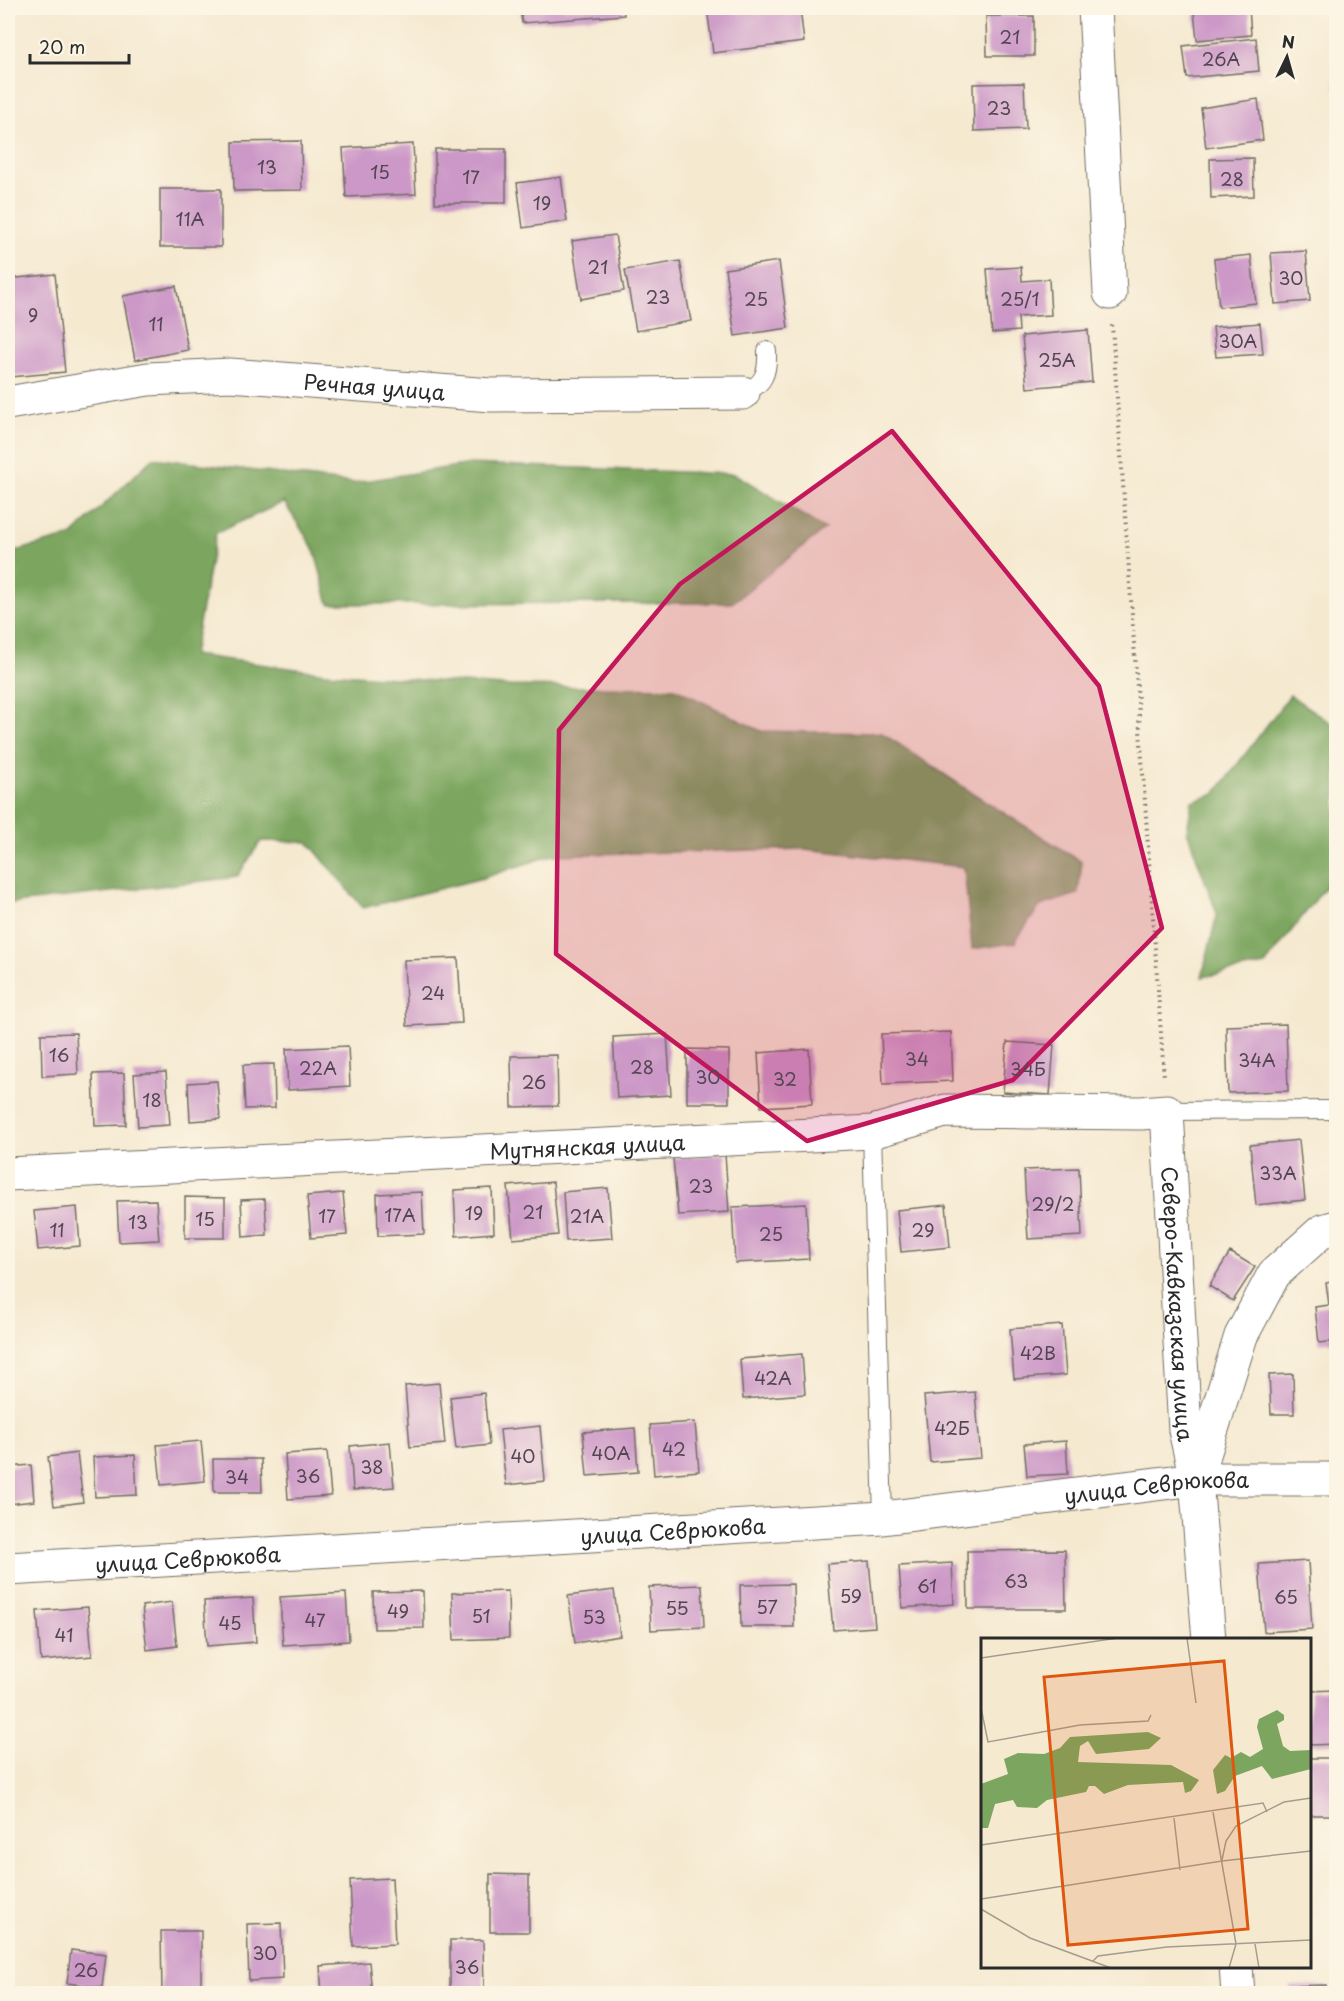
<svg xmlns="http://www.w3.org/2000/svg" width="1344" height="2001" font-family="'Playpen Sans',sans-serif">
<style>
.forest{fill:#7ca65f;stroke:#546845;stroke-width:1.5}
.building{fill:#cc98c7}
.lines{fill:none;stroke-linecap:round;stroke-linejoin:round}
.lane-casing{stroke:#726e65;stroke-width:20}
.street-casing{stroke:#726e65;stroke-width:35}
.path{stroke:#726e65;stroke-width:4;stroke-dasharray:1.5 4.5;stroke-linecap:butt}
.lane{stroke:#fff;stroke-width:18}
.street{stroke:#fff;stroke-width:33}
.marked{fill:#c2185b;fill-opacity:0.2;stroke:#c2185b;stroke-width:4.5;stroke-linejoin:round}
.labels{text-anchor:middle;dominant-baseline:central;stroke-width:5;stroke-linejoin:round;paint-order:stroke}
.number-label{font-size:18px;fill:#534652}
.street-label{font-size:21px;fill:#2b2b2b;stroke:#fcf5e5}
.inset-road{fill:none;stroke:#a49d8e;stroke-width:1.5}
.view{fill:#df570e;fill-opacity:0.15;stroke:#df570e;stroke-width:3}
.inset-edge{fill:none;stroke:#2b2b2b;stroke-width:3}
</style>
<rect width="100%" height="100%" fill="#fcf5e5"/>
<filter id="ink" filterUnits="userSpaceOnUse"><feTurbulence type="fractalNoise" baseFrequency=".0167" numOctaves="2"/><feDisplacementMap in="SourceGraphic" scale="12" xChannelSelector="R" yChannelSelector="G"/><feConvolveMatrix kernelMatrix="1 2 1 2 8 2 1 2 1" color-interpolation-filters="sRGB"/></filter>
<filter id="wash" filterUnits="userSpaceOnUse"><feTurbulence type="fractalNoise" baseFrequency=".008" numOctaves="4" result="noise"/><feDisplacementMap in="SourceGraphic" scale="24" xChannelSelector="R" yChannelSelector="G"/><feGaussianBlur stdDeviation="1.35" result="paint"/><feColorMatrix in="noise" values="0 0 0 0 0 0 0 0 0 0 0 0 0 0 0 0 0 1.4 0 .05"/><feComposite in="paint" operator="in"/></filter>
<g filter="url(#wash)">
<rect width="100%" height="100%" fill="#f5e9d0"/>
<!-- forest -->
<path class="forest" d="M153,458l200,25 117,-19 265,10 90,55 -93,74 -403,1 -15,-55 -30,-47 -68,31 -23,122 134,18 177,13 171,2 86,43 121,2 89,59 111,70 -4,32 -38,12 -26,37 -42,6 -8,-82 -159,-18 -253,6 -69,23 -120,30 -55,-66 -47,-1 -24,36 -229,27v-351l63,-17z
M1290,695l44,30 2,-1v149l-71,92 -63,12 15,-63 -30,-83 5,-30 23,-7z"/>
<g id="blocks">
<!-- building -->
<path class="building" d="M520,8h103l1,7 -102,8z
M707,8h93l4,34 -91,11z
M1227,8h22l2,27 -54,5 -3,-29z
M986,16h48v40h-47z
M1256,38l3,33 -72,7 -4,-32z
M1336,55v35h-1l-2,-31z
M1024,83l2,46 -52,2 -1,-47z
M1258,99l5,41 -57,8 -5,-40z
M301,141l1,49 -68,1 -1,-49z
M413,144l3,50 -70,3 -3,-49z
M435,149h71v54h-71z
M1253,158l1,38 -43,2 -1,-39z
M561,177l6,44 -44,7 -6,-45z
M160,189h61v58h-61z
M615,235l9,56 -43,8 -9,-58z
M1306,251l4,50 -35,3 -4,-51z
M1251,255l5,48 -37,4 -5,-48z
M680,261l11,60 -55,10 -11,-61z
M779,261l9,67 -53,8 -10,-67z
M1021,267l1,14 27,-2 2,36 -33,2 1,14 -27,2 -5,-64z
M55,274l10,98 -55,5 -2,-28v-70z
M176,286l12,64 -53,10 -12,-64z
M1260,323l3,31 -47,3 -3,-30z
M1088,330l4,52 -65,6 -5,-52z
M458,958l4,65 -55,3 -3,-66z
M1286,1024l2,67 -60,2 -2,-67z
M951,1032l2,49 -70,3 -2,-50z
M76,1033l2,41 -36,2 -1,-42z
M667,1034l4,61 -54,3 -4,-61z
M1007,1042l47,3 -4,50 -47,-3z
M348,1046l2,40 -62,4 -2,-41z
M687,1049l42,1v53h-42z
M809,1049l3,55 -51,3 -3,-54z
M557,1055l1,51 -46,1 -1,-51z
M274,1064l1,44 -30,1 -2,-44z
M166,1072l4,53 -32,2 -4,-53z
M124,1073l2,52 -31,1 -2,-52z
M217,1081l3,38 -30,2 -2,-38z
M1299,1140l6,60 -49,5 -6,-60z
M725,1154l4,58 -51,3 -5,-57z
M1079,1168l3,68 -54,3 -4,-69z
M553,1182l5,53 -45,4 -5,-53z
M492,1188l2,45 -38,3 -2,-46z
M608,1188l4,50 -46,3 -3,-49z
M422,1192l2,42 -46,2 -1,-42z
M343,1193l4,42 -36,3 -4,-42z
M185,1197l40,1v40h-40z
M265,1199l2,36 -24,2 -2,-37z
M156,1200l3,40 -40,2 -2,-41z
M806,1204l3,55 -74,4 -3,-56z
M946,1205l4,42 -49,5 -4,-42z
M77,1207l3,39 -42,4 -4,-39z
M1230,1252l25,15 -22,34 -24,-15z
M1336,1281v60l-17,2 -4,-36 14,-2 -3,-22z
M1062,1325l4,50 -52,4 -4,-50z
M802,1354l3,40 -62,5 -3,-40z
M1293,1374l1,40h-23l-2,-39z
M439,1383l6,61 -35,3 -5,-61z
M975,1392l6,66 -51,4 -6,-66z
M484,1393l5,52 -33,4 -6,-52z
M695,1422l4,49 -45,4 -4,-50z
M540,1426l5,55 -39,4 -6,-55z
M635,1428l3,44 -51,4 -4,-44z
M201,1441l4,40 -44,4 -4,-40z
M1066,1441l2,33 -41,2 -3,-32z
M390,1442l4,45 -41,3 -3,-44z
M327,1451l4,45 -43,3 -3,-45z
M77,1453l6,49 -29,4 -6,-49z
M135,1455l2,40 -42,2 -2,-40z
M213,1459h48l1,33h-48z
M31,1465l3,36 -26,3v-37z
M1065,1550l1,59h-98l-1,-58z
M869,1561l6,66 -42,3 -6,-66z
M1308,1561l4,68 -48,3 -5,-68z
M952,1563l2,41 -52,4 -3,-42z
M793,1584l1,43h-53l-1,-42z
M702,1585l2,42 -53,3 -2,-43z
M614,1590l6,46 -45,7 -7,-47z
M423,1591l1,37 -50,1 -1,-37z
M508,1591l1,47 -55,2 -2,-47z
M346,1593l3,48 -66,4 -3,-48z
M253,1598l3,44 -49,4 -3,-45z
M172,1602l5,44 -30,4 -5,-44z
M88,1607l4,49 -51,5 -4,-50z
M1335,1690l1,54 -26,1v-54z
M1310,1758h25l1,57h-26z
M490,1874l39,1v57h-39z
M392,1878l3,66 -42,2 -3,-66z
M281,1923l2,56 -34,2 -2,-57z
M161,1931h40v63h-39z
M450,1940h33l1,52h-34z
M71,1950l35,4 -4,34 -35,-5z
M369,1962l3,32h-50l-2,-28z
M1326,1985v9h-35l-1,-8z"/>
</g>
</g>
<g filter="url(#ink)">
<use href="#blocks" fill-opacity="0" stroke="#726e65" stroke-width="1.5"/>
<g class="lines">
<!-- lane casing -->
<g class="lane-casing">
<path id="lane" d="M743,393c21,-8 25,-20 24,-42
M1167,1111l169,-1
M872,1132l11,386"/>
</g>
<!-- street casing -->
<g class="street-casing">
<g id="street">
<path d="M1095,8l15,285"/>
<path id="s1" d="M8,403l140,-24 82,-4 261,20 252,-2"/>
<path id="s2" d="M8,1174l864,-42 73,-21 196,2 26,-2 18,319 11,49 13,161"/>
<path d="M1197,1477l44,-141 33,-62 48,-43 14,-4"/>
<path id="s3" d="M8,1569l875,-51 313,-39h140"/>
<path d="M1236,1966l2,28"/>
</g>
</g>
<!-- path -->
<path class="path" d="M1112,325l52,752"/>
<!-- lane -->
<use href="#lane" class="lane"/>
<!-- street -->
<use href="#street" class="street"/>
</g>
</g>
<!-- marked area -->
<path class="marked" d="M892,431l207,255 63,242 -149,152 -206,61 -251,-187 3,-224 121,-146z"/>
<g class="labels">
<!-- number labels -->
<g class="number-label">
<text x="1010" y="36">21</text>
<text x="1221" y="58">26А</text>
<text x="999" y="107">23</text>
<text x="267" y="166">13</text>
<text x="380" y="171">15</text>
<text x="471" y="176">17</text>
<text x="1232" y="178">28</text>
<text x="542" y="202">19</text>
<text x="190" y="218">11А</text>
<text x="598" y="266">21</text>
<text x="1291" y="277">30</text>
<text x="658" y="296">23</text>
<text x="756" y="298">25</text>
<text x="1020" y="298">25/1</text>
<text x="33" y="314">9</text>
<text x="156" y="323">11</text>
<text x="1238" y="340">30А</text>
<text x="1057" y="359">25А</text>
<text x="433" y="992">24</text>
<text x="59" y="1054">16</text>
<text x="917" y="1058">34</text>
<text x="1257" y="1059">34А</text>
<text x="642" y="1066">28</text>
<text x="318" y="1067">22А</text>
<text x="1028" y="1068">34Б</text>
<text x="708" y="1076">30</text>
<text x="785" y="1078">32</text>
<text x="534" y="1081">26</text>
<text x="152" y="1099">18</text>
<text x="1278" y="1172">33А</text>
<text x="701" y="1185">23</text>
<text x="1053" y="1203">29/2</text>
<text x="533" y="1211">21</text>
<text x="474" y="1212">19</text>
<text x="400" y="1214">17А</text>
<text x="327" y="1215">17</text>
<text x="587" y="1215">21А</text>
<text x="205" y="1218">15</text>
<text x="138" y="1221">13</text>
<text x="57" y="1229">11</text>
<text x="923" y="1229">29</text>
<text x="771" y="1233">25</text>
<text x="1038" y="1352">42В</text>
<text x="773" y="1377">42А</text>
<text x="952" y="1427">42Б</text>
<text x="674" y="1448">42</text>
<text x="611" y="1452">40А</text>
<text x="523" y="1455">40</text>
<text x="372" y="1466">38</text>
<text x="308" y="1475">36</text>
<text x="237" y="1476">34</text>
<text x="1016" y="1580">63</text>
<text x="927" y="1585">61</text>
<text x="851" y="1595">59</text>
<text x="1286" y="1596">65</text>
<text x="767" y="1606">57</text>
<text x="677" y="1607">55</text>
<text x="398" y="1610">49</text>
<text x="481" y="1615">51</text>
<text x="594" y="1616">53</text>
<text x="315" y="1619">47</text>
<text x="230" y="1622">45</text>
<text x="64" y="1634">41</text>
<text x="265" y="1952">30</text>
<text x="467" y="1966">36</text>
<text x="86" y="1969">26</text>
</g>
<!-- street labels -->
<g class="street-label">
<text stroke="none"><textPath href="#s1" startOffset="369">Речная улица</textPath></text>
<text stroke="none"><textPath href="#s2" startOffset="580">Мутнянская улица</textPath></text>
<text stroke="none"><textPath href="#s2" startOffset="1356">Северо-Кавказская улица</textPath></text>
<text stroke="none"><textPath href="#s3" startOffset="1152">улица Севрюкова</textPath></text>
<text stroke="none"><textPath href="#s3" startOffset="666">улица Севрюкова</textPath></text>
<text stroke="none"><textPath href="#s3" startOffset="180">улица Севрюкова</textPath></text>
</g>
</g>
<!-- overview -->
<g transform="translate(981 1638)">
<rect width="330" height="330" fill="#f5e9d0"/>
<path d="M296,72l7,5v5l-7,4 6,22 7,5 21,-1v19l-39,10 -10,-13 -27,10 -10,15 -8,3 -4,-24 12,-15 6,3 10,-6 9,5 13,-8 -6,-22 2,-8zM167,94l13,6 -12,11 -53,5 -8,-13 -8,5 -2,16 93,3 28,15 -8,11 -6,2 -2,-11 -55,3 -24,9 -9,-8h-6l-3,6 -39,8 -10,8 -20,-1 -4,-7 -18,4 -7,24h-7v-44l27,-10 -4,-15 14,-6 26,1 16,-6 10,-11z" fill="#7ca65f"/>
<path class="inset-road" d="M206,0l9,65M0,20l137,-20M0,70l7,34 92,-17 68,-4 3,-6M232,174l23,132 -7,24M193,180l6,52M0,207l282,-42 4,9M241,222l4,-19 10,-15 48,-24 27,-4M0,261l241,-38 89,-10M0,271l49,29 81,30M274,306l4,24M112,323l5,-5 69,-9 144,-7"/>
<path class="view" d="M243,23l24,268 -180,16 -24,-268z"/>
<rect width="330" height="330" class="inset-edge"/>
</g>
<!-- margin -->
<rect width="1344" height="2001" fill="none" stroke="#fcf5e5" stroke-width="30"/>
<!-- north arrow -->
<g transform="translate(1287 57) rotate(5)" stroke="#fcf5e5" stroke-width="4.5" paint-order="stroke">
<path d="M0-4.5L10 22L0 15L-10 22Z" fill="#2b2b2b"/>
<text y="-9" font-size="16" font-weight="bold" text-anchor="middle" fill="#2b2b2b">N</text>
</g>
<!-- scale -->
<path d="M30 54v9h99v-9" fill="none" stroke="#2b2b2b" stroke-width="3"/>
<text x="39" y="54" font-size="18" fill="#2b2b2b" stroke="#fcf5e5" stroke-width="4.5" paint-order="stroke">20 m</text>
</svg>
